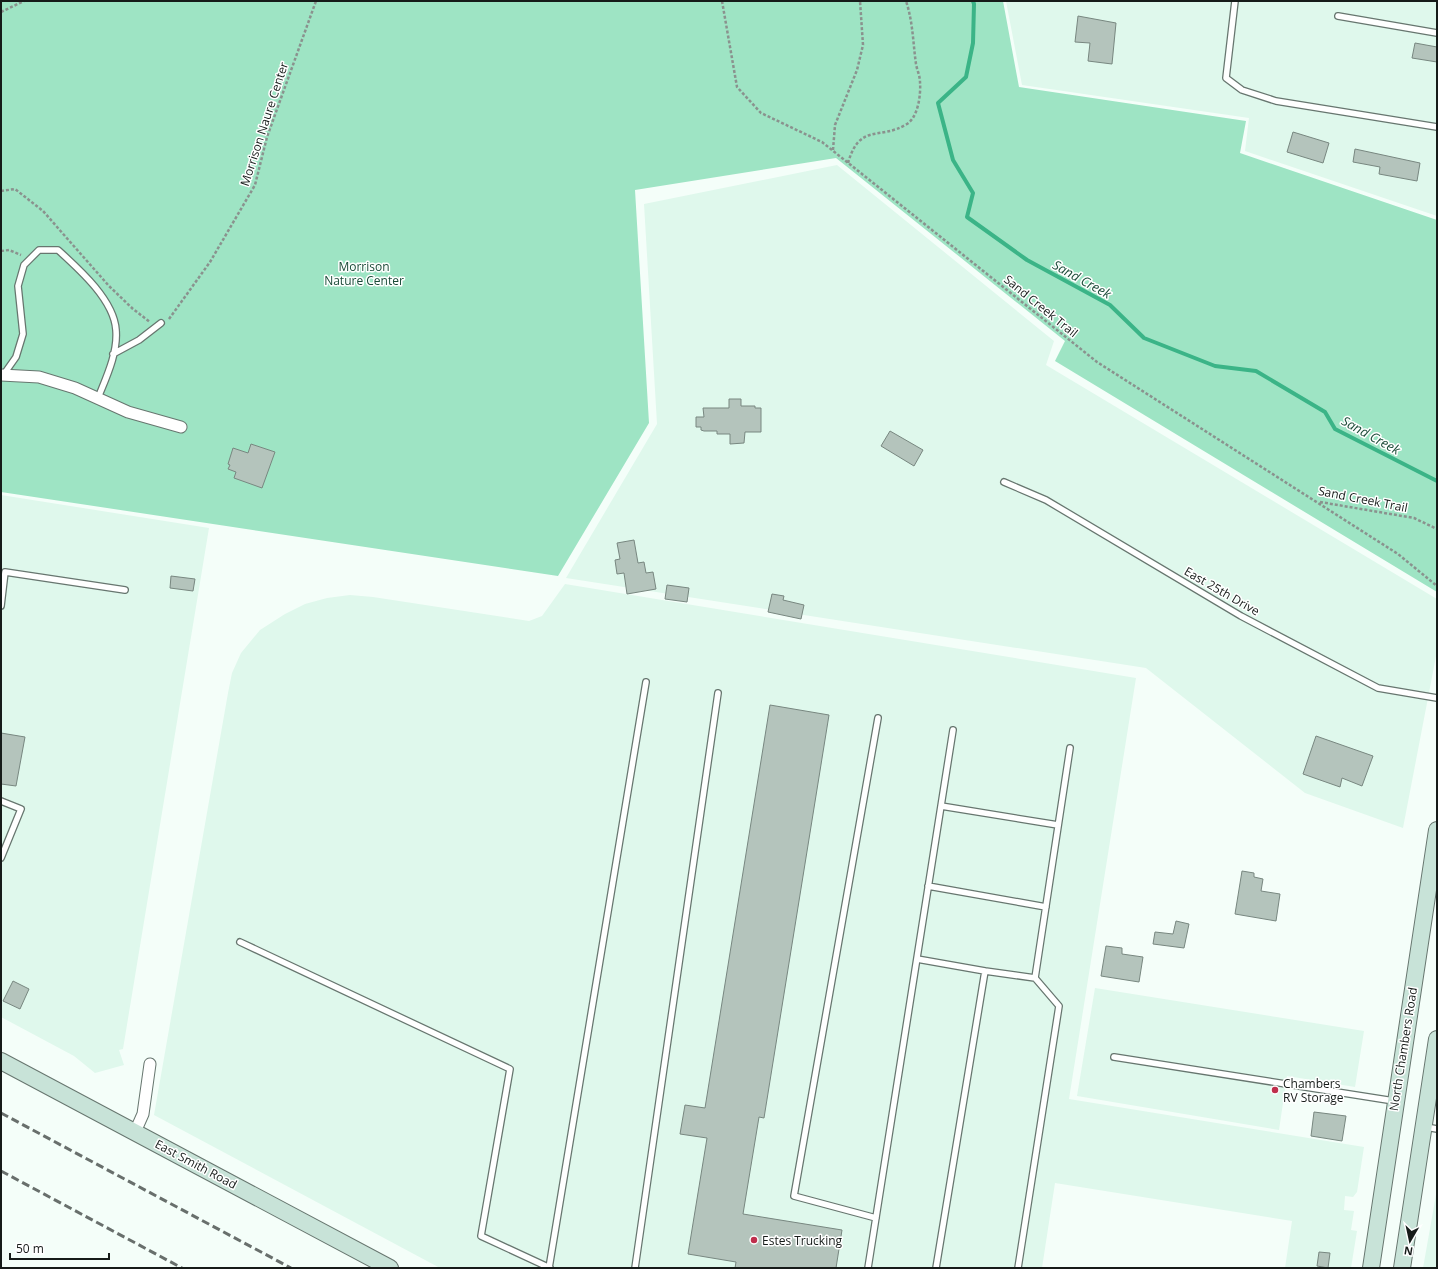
<svg xmlns="http://www.w3.org/2000/svg" width="1438" height="1269" font-family="'Open Sans',sans-serif">
<style>
.built{fill:#dff8ec}
.green{fill:#9ee4c4}
.lines{fill:none;stroke-linecap:round;stroke-linejoin:round}
.stream{stroke:#3bb487;stroke-width:4}
.building{fill:#b4c4bc;stroke:#788780}
.lane-casing{stroke:#67766f;stroke-width:8}
.street-casing{stroke:#67766f;stroke-width:13}
.secondary-casing{stroke:#67766f;stroke-width:18}
.path{stroke:#8a928e;stroke-width:2.5;stroke-dasharray:3 2;stroke-linecap:butt}
.lane{stroke:#fff;stroke-width:5.5}
.street{stroke:#fff;stroke-width:11}
.secondary{stroke:#c8e3d8;stroke-width:16}
.rail{stroke:#686f6c;stroke-width:3;stroke-dasharray:8 4;stroke-linecap:butt}
.poi-dot{fill:#bf2e4c;stroke:#fff;stroke-width:1.5}
.labels{text-anchor:middle;dominant-baseline:central;stroke-width:3;stroke-linejoin:round;paint-order:stroke}
.street-label{font-size:12px;fill:#161b19;stroke:#fff}
.park-label{font-size:12px;fill:#194a37;stroke:#fff}
.poi-label{font-size:12px;fill:#161b19;stroke:#fff;text-anchor:start}
.water-label{font-size:13px;font-style:italic;fill:#1c4c39;stroke:#fff}
</style>
<rect width="100%" height="100%" fill="#f4fef9"/>
<!-- built -->
<path class="built" d="M1006,1h431v215l-192,-65 4,-33 -227,-33z
M837,165l217,176 -8,24 391,234v52l-34,177 -98,-35 -159,-125 -580,-90 91,-154 -13,-220z
M1,495l208,33 -86,521 -4,1 5,15 -29,8 -21,-17 -73,-39z
M565,584l571,94 -67,421 295,48 -7,45 -4,5 -8,-1 -1,14 10,1 -3,19 6,1 -6,37h-66l7,-47 -237,-38 -13,85h-602l-286,-153 74,-422 4,-20 9,-20 19,-23 25,-16 20,-10 22,-6 23,-3 23,2 156,24 13,-5z
M1095,988l269,43 -9,56 -68,-11 -8,54 -202,-34z
M1437,1189v79h-14z"/>
<!-- green -->
<path class="green" d="M1,1h1002l16,86 227,34 -6,32 197,67v372l-382,-231 10,-20 -229,-183 -201,32 14,233 -91,153 -557,-84z"/>
<g class="lines">
<!-- stream -->
<path class="stream" d="M973,1l1,3 -1,39 -7,34 -28,26 15,57 20,33 -6,24 60,43 83,45 34,33 71,28 41,5 69,41 10,17 102,52"/>
</g>
<!-- building -->
<path class="building" d="M1078,16l38,7 -4,41 -24,-3 2,-18 -15,-1z
M1415,43l22,4v15l-25,-4z
M1293,132l36,11 -6,20 -36,-11z
M1355,149l65,14 -3,18 -38,-7 1,-7 -27,-5z
M729,399h12v7h14v2h6v24h-16l-1,11 -14,1v-10h-13v-3h-13l-3,-1v-3h-5v-10h8l-1,-9h26z
M890,431l33,19 -9,16 -33,-20z
M251,444l24,8 -13,36 -28,-10 2,-6 -8,-3 2,-4 -2,-1 5,-16 15,5z
M634,540l4,23 6,-1 2,11 7,-1 3,17 -29,5 -3,-21 -7,1 -2,-14 5,-1 -3,-16z
M171,576l24,3 -2,12 -23,-3z
M667,585l22,3 -2,14 -22,-3z
M772,594l12,2 -1,4 21,5 -3,14 -33,-7z
M770,705l59,10 -65,403 -5,-1 -16,97 99,16 -6,38h-101l1,-6 -48,-8 19,-116 -27,-4 5,-29 20,3z
M1,733l24,4 -9,49 -15,-2z
M1316,736l57,20 -11,30 -20,-8 -2,9 -37,-13z
M1242,871l12,2v4l9,2 -2,12 19,3 -4,27 -41,-7z
M1176,921l13,3 -5,24 -31,-4 2,-12 18,2z
M1106,946l16,2v6l21,3 -4,25 -38,-6z
M13,981l16,8 -9,20 -17,-8z
M1314,1112l32,4 -4,25 -31,-5z
M1319,1252l11,1 -2,15 -11,-2z"/>
<g class="lines">
<!-- lane casing -->
<g class="lane-casing">
<path id="lane" d="M1235,1l-9,77 16,12 34,11 161,26
M1338,16l99,17
M113,354l26,-14 22,-17
M4,374l12,-17 7,-23 -5,-48 6,-21 15,-15h19c21,19 56,50 58,80 2,23 -10,48 -18,68
M1004,482l42,18 195,116 137,72 59,10
M1,606l4,-34 120,18
M1,801l20,8 -20,49
M941,806l117,19
M928,886l118,21
M240,942l270,127 -29,167 69,32
M917,959l68,12 -49,297
M985,971l50,7 24,28 -41,262
M1035,978l35,-230
M1114,1057l280,44
M1426,1127l11,2
M876,1218l-82,-22 84,-478
M549,1268l97,-586
M635,1268l83,-575
M868,1268l85,-538"/>
</g>
<!-- street casing -->
<g class="street-casing">
<path id="street" d="M1,375l38,2 36,11 53,24 53,15
M135,1132l8,-18 7,-50"/>
</g>
<!-- secondary casing -->
<g class="secondary-casing">
<path id="secondary" d="M1,1061l389,207
M1371,1268l66,-438
M1402,1268l35,-229"/>
</g>
<!-- path -->
<path class="path" d="M722,1l15,86 24,26 61,29 275,220 301,192 39,32
M1,12l23,-11
M833,150l2,-25 22,-55 6,-25 -3,-44
M848,163c12,-41 31,-22 59,-39 11,-7 14,-29 13,-42 0,-6 -3,-12 -4,-18 -3,-21 -3,-42 -10,-63
M1,191l14,-2 28,22 66,75 24,23 17,13
M1,251l8,-1 12,5
M169,319l41,-57 45,-77 12,-48 49,-136
M1320,502l94,16 23,11"/>
<!-- lane -->
<use href="#lane" class="lane"/>
<!-- street -->
<use href="#street" class="street"/>
<!-- secondary -->
<use href="#secondary" class="secondary"/>
<!-- rail -->
<path class="rail" d="M1,1113l290,155
M1,1171l181,97"/>
</g>
<!-- markers -->
<g class="poi-dot">
<circle cx="1275" cy="1090" r="4"/>
<circle cx="754" cy="1240" r="4"/>
</g>
<g class="labels">
<!-- street labels -->
<g class="street-label">
<text transform="translate(264 124) rotate(-72)">Morrison Naure Center</text>
<text transform="translate(1041 306) rotate(39)">Sand Creek Trail</text>
<text transform="translate(1363 499) rotate(11)">Sand Creek Trail</text>
<text transform="translate(1222 591) rotate(30)">East 25th Drive</text>
<text transform="translate(1403 1049) rotate(-81)">North Chambers Road</text>
<text transform="translate(196 1164) rotate(28)">East Smith Road</text>
</g>
<!-- park labels -->
<g class="park-label">
<text x="364" y="266">Morrison<tspan x="364" dy="14">Nature Center</tspan></text>
</g>
<!-- poi labels -->
<g class="poi-label">
<text x="1283" y="1083">Chambers<tspan x="1283" dy="14">RV Storage</tspan></text>
<text x="762" y="1240">Estes Trucking</text>
</g>
<!-- water labels -->
<g class="water-label">
<text transform="translate(1082 279) rotate(29)">Sand Creek</text>
<text transform="translate(1371 435) rotate(29)">Sand Creek</text>
</g>
</g>
<!-- border -->
<rect width="1438" height="1269" fill="none" stroke="#161b19" stroke-width="4"/>
<!-- north arrow -->
<g transform="translate(1410 1241) rotate(189)" stroke="#ffffff" stroke-width="3" paint-order="stroke">
<path d="M0-3L7 15L0 10L-7 15Z" fill="#161b19"/>
<text y="-6" font-size="11" font-weight="bold" text-anchor="middle" fill="#161b19">N</text>
</g>
<!-- scale -->
<path d="M10 1253v6h99v-6" fill="none" stroke="#161b19" stroke-width="2"/>
<text x="16" y="1253" font-size="12" fill="#161b19" stroke="#ffffff" stroke-width="3" paint-order="stroke">50 m</text>
</svg>
